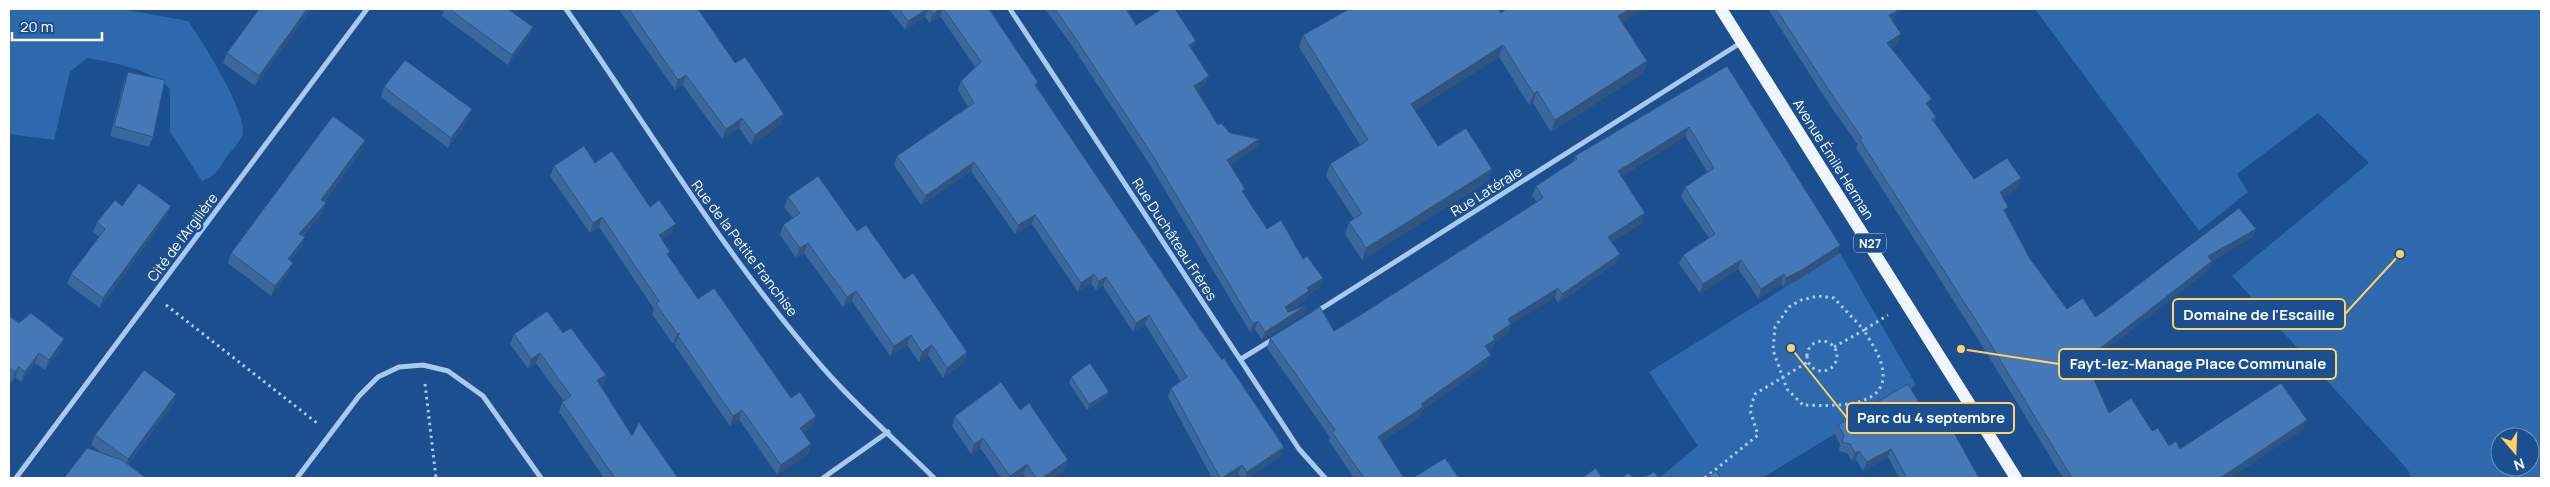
<svg xmlns="http://www.w3.org/2000/svg" width="2550" height="487" font-family="Manrope,sans-serif">
<style>
.green{fill:#2e69ad;fill-rule:evenodd}
.lines{fill:none;stroke-linecap:round;stroke-linejoin:round}
.path{stroke:#a9c9ee;stroke-width:3;stroke-dasharray:2.5 4;stroke-linecap:butt}
.minor{stroke:#a9c9ee;stroke-width:5}
.primary{stroke:#f0f6ff;stroke-width:12}
.wall{fill:#3a679d}
.shaded-wall{fill:#305480}
.building{fill:#4478b7;stroke:#305480}
.labels{text-anchor:middle;dominant-baseline:central;stroke-width:5;stroke-linejoin:round;paint-order:stroke}
.shield{fill:#1b4f8f;stroke:#bbcadd;stroke-width:1}
.shield-label{font-size:12px;font-weight:bold;fill:#fff}
.street-label{font-size:14px;fill:#fff;stroke:#1b4f8f}
.leader{fill:none;stroke:#ffd166;stroke-width:2}
.callout-dot{fill:#ffd166;stroke:#1b4f8f;stroke-width:2}
.callout{fill:#1b4f8f;stroke:#ffd166;stroke-width:2}
.callout-label{font-size:15px;text-anchor:middle;font-weight:bold;fill:#fff}
</style>
<rect width="100%" height="100%" fill="#1b4f8f"/>
<!-- green -->
<path class="green" d="M9,9h113l66,12c13,18 62,95 54,115 -3,7 -11,15 -16,22 -7,11 -11,19 -24,23l-32,-49v-43c-16,-19 -58,-27 -83,-31l-17,14 -16,68 -45,-6z
M2035,9h506v469h-130l-3,-8 -176,-194 137,-113 -51,-50 -81,61 11,18 -49,39zM2500,437h30v30h-30z
M1840,253l76,132 -154,93h-103l39,-32 -49,-74z"/>
<g class="lines">
<!-- path -->
<path class="path" d="M166,305l151,118
M1807 356a15 15 0 1 1 30 0a15 15 0 1 1-30 0Z
M1834,347l30,-17 -30,-32 -16,-2 -17,4 -12,7 -14,20 -2,23 14,39 16,16c32,1 97,5 76,-48 -4,-9 -10,-18 -15,-27l24,-15
M425,384l11,94
M1705,478l53,-43 -8,-25 5,-16 53,-32"/>
<!-- minor -->
<path class="minor" d="M566,9c84,121 160,249 258,360 34,39 74,73 110,109
M1010,9l289,440 26,29
M1316,312l426,-270
M1241,359l34,-21
M16,478l351,-469
M297,478l62,-82 19,-19 21,-10 24,-2 25,6 35,25 58,82
M823,478l65,-46"/>
<!-- primary -->
<path class="primary" d="M1721,9l295,469"/>
</g>
<!-- wall -->
<path class="wall" d="M259,9h52l-56,77 -32,-23 4,-10z
M444,9h64l25,18 -4,10 -21,28 -66,-49z
M621,9h77l37,54 49,51 -3,10 -30,21 -12,-17 -17,11 -39,-54 -8,5 -55,-79z
M889,9h100l48,78 165,245 82,115 -3,9 -33,22h-6l-4,-4 -6,4h-20l-44,-81 3,-9 10,-6 -36,-58 -12,8 -30,-46 -7,4 -5,-7 -13,9 -46,-68 -17,10 -44,-63 -50,34 -27,-40 3,-9 71,-49 -10,-17 3,-9 14,-14 -35,-51 -10,7 -5,-6 -20,13z
M1045,9h81l10,16 56,25 13,35 -8,5 21,35 12,8 29,6 -3,9 -26,17 13,28 24,36 53,58 -12,8 -2,5 -18,12 19,-7 -3,9 -42,26 -7,-11 -5,3 -100,-167 -79,-121z
M1768,9h128l1,2 -3,8 -2,2 6,22 -7,5 45,69 -2,5 40,57 47,-1 -3,9 -15,10 3,17 24,45 37,50 28,8 161,-88 -4,8 -40,24 -3,9 -122,94 22,49 43,18 17,15 11,3 127,-29 -4,9 -73,49h-167l-85,-139 -122,-191 2,-3 -31,-44z
M1501,13l121,10 25,38 -4,12 -92,59 -18,-29 -4,2 -30,-48 -84,53 23,36 54,23 -4,12 -126,79 -17,-26 4,-12 5,-3 -28,-43 4,-12 30,-19 -61,-98 4,-12z
M1727,66l110,189 -39,25 -15,7 -2,-3 -23,14 -20,-29 -38,24 -21,-29 4,-9 26,-17 -28,-41 4,-10 23,-14 -23,-37 -63,40 20,47 -31,19 9,12 -4,9 -58,40 -3,-6 -44,27 -3,9 -13,9 -3,7 -3,2 -2,13 -66,47 -2,6 -38,25 23,36h-50l-25,-37 1,-4 -63,-89 3,-10 64,-7 28,-17 175,-112 -5,-6 4,-10 37,-24 2,-6z
M128,72l25,65 -4,10 -39,-11 14,-54z
M384,87l84,32 -20,29 -67,-51z
M365,140l-3,10 -38,52 2,1 -4,10 -19,23 2,1 -4,10 -11,14 -1,11 -18,24 -43,-33 3,-10z
M595,163l55,44 22,26 -10,7 7,17 29,42 93,99 25,18 -4,10 -9,7 8,11 -3,10 -31,21 -38,-56 -9,7 -55,-80 1,-3 -3,1 -21,-30 2,-5 -55,-82 -9,6 -40,-57 4,-10z
M788,197l69,34 47,48 63,73 -3,10 -21,16 -15,-23 -9,7 -12,-17 -17,11 -38,-55 -9,6 -39,-54 -8,5 -16,-23 3,-10 10,-7 -9,-11z
M122,206l45,9 -67,93 -33,-24 4,-10 28,-37 -6,-5 4,-10z
M9,316l10,7 45,16 -4,10 -15,21 -10,-7 -14,19 -6,-5 -4,5 -2,-2z
M563,333l43,42 -3,10 -2,1 31,50 46,42h-74l-45,-66 3,-10 2,-1 -13,-17 -15,-21 -8,6 -18,-25 4,-10z
M1071,377l36,20 -20,13 -18,-27z
M173,404l-45,60 -26,-11 -11,-8 4,-10z
M1020,410l48,50 -3,10 -12,8h-27l-3,-4 -6,4h-16l-21,-30 -9,6 -19,-28 3,-10z
M1838,425l96,3 45,50h-80l-11,-21 -25,14 -7,-12 -4,2 -5,-8 -8,-2 1,-7 -5,-10z"/>
<!-- shaded-wall -->
<path class="shaded-wall" d="M307,9h4l-56,77 4,-10z
M927,9h1l-3,8 -20,13 3,-9z
M940,9h2l-2,7 -10,7 3,-9z
M1630,9h15l-32,19 5,-12z
M1897,11l-3,8 -8,5 3,-9z
M533,27l-4,10 -21,28 4,-10z
M1901,34l-3,9 -14,9 3,-9z
M1196,41l-4,8 -3,-4z
M1503,45l-4,12 -92,58 4,-11z
M1647,61l-4,12 -92,59 4,-12z
M686,75l-3,10 -8,5 3,-10z
M1209,76l-4,9 -14,9 3,-8z
M1537,91l-4,12 -4,2 5,-11z
M1932,99l-3,9 -3,-5z
M472,109l-4,10 -20,29 3,-10z
M784,114l-3,10 -30,21 4,-10z
M742,118l-3,10 -17,11 4,-10z
M1689,127l-4,9 -70,44 3,-9z
M1259,139l-3,9 -32,21 3,-9z
M365,140l-3,10 -44,59 3,-9z
M974,162l-3,9 -50,34 4,-9z
M1492,169l-4,12 -126,79 4,-12z
M2021,178l-3,9 -21,14 3,-9z
M326,203l-4,10 -26,30 3,-9z
M171,206l-4,9 -67,93 3,-10z
M2008,207l-3,9 -1,-6z
M1645,213l-3,10 -38,23 4,-9z
M1035,215l-3,9 -17,10 3,-9z
M602,217l-3,10 -9,6 3,-10z
M676,224l-4,9 -17,12 4,-10z
M2256,229l-4,8 -47,28 3,-9z
M305,237l-4,10 -17,21 4,-9z
M808,243l-4,10 -8,5 4,-10z
M1840,245l-3,10 -39,25 -15,7 3,-9z
M1620,254l-4,9 -58,40 4,-9z
M1741,260l-3,9 -38,24 3,-9z
M2212,261l-3,9 -127,98 3,-8z
M293,263l-4,9 -18,24 4,-10z
M1094,274l-3,9 -13,9 3,-9z
M1784,274l-3,10 -23,14 3,-9z
M1106,277l-3,9 -7,4 3,-9z
M1323,278l-3,9 -12,8 -2,5 -24,16 3,-9 22,-19z
M1558,288l-3,9 -44,27 -3,9 -13,9 -3,7 -10,7 3,-10 23,-27z
M856,291l-4,10 -9,6 4,-10z
M1307,305l-3,9 -42,26 3,-8z
M1149,315l-4,9 -12,8 3,-9z
M1258,321l-3,8 -5,3 3,-8z
M680,333l-4,10 -3,1 4,-10z
M911,335l-4,10 -17,11 4,-10z
M64,339l-4,10 -15,21 4,-10z
M932,345l-4,10 -9,7 3,-10z
M967,352l-3,10 -21,16 4,-10z
M39,353l-4,10 -14,19 4,-10z
M540,353l-4,10 -8,6 3,-10z
M1491,355l-4,9 -66,47 -2,6 -44,29 3,-9 43,-33z
M19,367l-4,10 -4,5 4,-10z
M606,375l-3,10 -9,5 3,-10z
M1109,392l-2,5 -20,13 2,-6z
M176,394l-3,10 -49,65 4,-10z
M742,410l-3,9 -9,7 3,-10z
M816,416l-4,10 -16,12 4,-10z
M2307,420l-4,9 -73,49h-10z
M983,438l-3,10 -9,6 3,-10z
M811,444l-3,10 -31,21 4,-10z
M1284,447l-3,9 -33,22h-3l2,-6z
M1891,449l-3,8 -25,14 4,-9z
M1859,451l-3,8 -4,2 3,-8z
M1068,460l-3,10 -12,8h-11z
M1027,464l-4,10 -6,4h-8l1,-2z
M1242,465l-4,9 -6,4h-10z"/>
<!-- building -->
<path class="building" d="M259,9h48l-48,67 -32,-23z
M449,9h59l25,18 -21,28z
M629,9h69l37,54 10,-6 39,57 -29,21 -13,-17 -16,11 -40,-54 -8,5z
M899,9h28l-19,12z
M929,9h11l-7,5z
M944,9h45l49,73 -3,3 167,247 20,28 2,-2 60,89 -37,25 -5,-7 -20,13h-2l-49,-90 16,-11 -38,-62 -13,8 -30,-46 -7,4 -5,-7 -13,9 -46,-68 -17,10 -44,-63 -49,34 -28,-40 77,-53 -13,-22 20,-19z
M1055,9h71l10,16 26,-16h13l21,32 -7,4 20,31 -15,10 24,39 3,-2 9,10 29,6 -32,21 18,29 -3,2 25,38 14,-9 22,39 4,-3 16,22 -16,10 2,3 -24,16 3,5 19,-7 -42,27 -7,-11 -5,3 -100,-168 -79,-120z
M1349,9h149l3,4 6,-4h123l-12,7 29,45 -92,59 -18,-29 -3,3 -31,-49 -92,59 27,42 28,-18 26,41 -126,79 -17,-26 13,-8 -32,-50 38,-24 -65,-105z
M1776,9h120l1,2 -8,4 12,19 -14,9 45,56 -6,4 10,14 -4,2 42,60 33,-21 14,20 -21,14 8,15 -4,3 26,49 37,50 16,-11 12,19 5,-3 139,-106 17,21 -48,27 4,5 -127,99 24,53 22,-15 21,33 6,-3 11,18 7,-5 4,8 101,-66 26,37 -87,58h-148l-90,-148 -122,-190 2,-2 -32,-46z
M405,60l67,49 -21,29 -67,-51z
M1727,66l113,179 -38,25 -16,8 -2,-4 -23,15 -20,-29 -38,24 -20,-29 32,-21 -30,-47 29,-19 -25,-41 -71,44 27,42 -37,24 12,17 -58,40 -4,-6 -50,31 3,5 -18,12 2,4 -10,6 6,9 -70,49 2,3 -45,30 26,41h-40l-32,-46 3,-2 -65,-92 50,-31 14,24 28,-17 181,-116 -7,-12 41,-27 -2,-3z
M128,72l37,8 -12,57 -39,-11z
M333,116l32,24 -44,60 5,3 -27,31 6,3 -17,22 5,4 -18,23 -44,-33z
M584,146l11,17 17,-12 38,56 9,-7 17,24 -17,11 11,17 -3,2 31,45 16,-11 77,110 9,-6 16,24 -16,12 11,16 -30,21 -39,-55 -9,6 -55,-80 2,-3 -3,1 -21,-30 3,-3 -57,-84 -9,6 -39,-57z
M818,176l39,55 9,-6 38,54 9,-6 54,79 -20,16 -15,-23 -10,7 -11,-17 -17,11 -38,-55 -9,6 -39,-54 -8,5 -17,-23 17,-12 -12,-16z
M139,183l32,23 -68,92 -32,-24 34,-45 -8,-7 18,-22 7,6z
M547,311l16,22 8,-5 35,47 -9,5 35,56 7,-14 39,56h-63l-53,-76 9,-6 -16,-22 -15,-21 -9,6 -17,-25z
M31,313l33,26 -15,21 -10,-7 -14,19 -6,-5 -4,5 -6,-4v-52l10,7z
M1090,363l19,29 -20,12 -18,-27z
M144,370l32,24 -48,65 -33,-24z
M1001,382l19,28 9,-7 39,57 -26,18h-6l-9,-14 -17,12 -27,-38 -9,6 -19,-28z
M1908,384l26,44 14,-6 31,56h-72l-16,-29 -24,13 -8,-11 -4,2 -5,-9 -8,-2 2,-7 -6,-10z
M87,448l35,12 24,18h-82z
M1445,458l14,20h-46z
M1596,468l6,10h-20z
M1716,471l5,7h-15z
M1654,472l5,6h-16z
M1629,473l4,5h-12z"/>
<g class="labels">
<!-- shield labels -->
<rect class="shield" x="1854" y="233.5" width="32" height="19" rx="4"/>
<g class="shield-label">
<text x="1870" y="243">N27</text>
</g>
<!-- street labels -->
<g class="street-label">
<text transform="translate(1834 159) rotate(58)">Avenue Émile Herman</text>
<text transform="translate(1486 191) rotate(-32)">Rue Latérale</text>
<text transform="translate(182 237) rotate(-53)">Cité de l'Argilière</text>
<text transform="translate(1175 239) rotate(57)">Rue Duchâteau Frères</text>
<text transform="translate(745 248) rotate(53)">Rue de la Petite Franchise</text>
</g>
</g>
<!-- callouts -->
<path class="leader" d="M2400 254L2345 314M1961 349L2059 364M1791 348L1847 418"/>
<g class="callout-dot">
<circle cx="2400" cy="254" r="5"/>
<circle cx="1961" cy="349" r="5"/>
<circle cx="1791" cy="348" r="5"/>
</g>
<g class="callout">
<rect x="2173" y="299" width="172" height="30" rx="5"/>
<rect x="2059" y="349" width="277" height="30" rx="5"/>
<rect x="1847" y="403" width="167" height="30" rx="5"/>
</g>
<g class="callout-label">
<text x="2259" y="320">Domaine de l'Escaille</text>
<text x="2198" y="369">Fayt-lez-Manage Place Communale</text>
<text x="1931" y="423">Parc du 4 septembre</text>
</g>
<!-- border -->
<rect width="2550" height="487" fill="none" stroke="#ffffff" stroke-width="20"/>
<!-- north arrow -->
<g transform="translate(2515 452) rotate(161)"><circle r="24" fill="#1b4f8f" stroke="#7695bc"/>
<path d="M0-4L9 19L0 12L-9 19Z" fill="#ffd166"/>
<text y="-8" font-size="14" font-weight="bold" text-anchor="middle" fill="#ffffff">N</text>
</g>
<!-- scale -->
<path d="M12 32v8h90v-8" fill="none" stroke="#ffffff" stroke-width="2.5"/>
<text x="20" y="32" font-size="15" fill="#ffffff" stroke="#1b4f8f" stroke-width="4" paint-order="stroke">20 m</text>
</svg>
